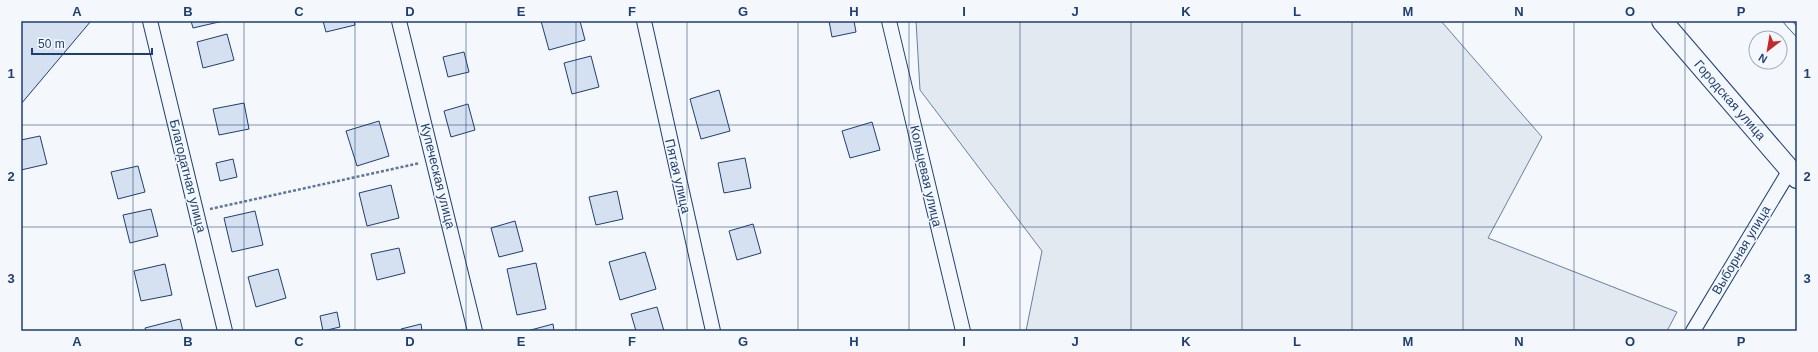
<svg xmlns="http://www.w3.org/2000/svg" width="1818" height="352" font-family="Helvetica,sans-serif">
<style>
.green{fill:#e3e9f0;stroke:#687fa3}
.building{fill:#d5e0f0;stroke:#1d3f73}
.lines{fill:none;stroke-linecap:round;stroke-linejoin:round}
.lane-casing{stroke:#1d3f73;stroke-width:8}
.street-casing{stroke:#1d3f73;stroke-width:16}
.secondary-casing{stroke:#1d3f73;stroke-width:22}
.path{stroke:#5e769c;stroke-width:2.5;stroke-dasharray:3 2;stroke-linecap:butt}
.lane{stroke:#f4f7fb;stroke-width:7}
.street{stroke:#f4f7fb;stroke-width:14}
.secondary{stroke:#f4f7fb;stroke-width:20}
.grid{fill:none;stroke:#1d3f73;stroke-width:1;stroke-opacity:0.55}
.labels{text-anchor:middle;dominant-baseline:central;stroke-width:3;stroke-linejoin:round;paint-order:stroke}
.street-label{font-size:13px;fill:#1d3f73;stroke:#f4f7fb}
.neatline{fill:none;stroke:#1d3f73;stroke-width:1.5}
.grid-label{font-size:13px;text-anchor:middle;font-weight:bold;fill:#1d3f73}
</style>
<rect width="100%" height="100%" fill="#f4f7fb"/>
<!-- green -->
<path class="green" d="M916,21h525l101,116 -54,101 189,74 -10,19h-641l16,-80 -122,-161z"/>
<!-- building -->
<path class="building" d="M21,21h70l-70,83z
M191,21h32l-30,7z
M323,21h31l1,4 -29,7z
M541,21h39l5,19 -36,10z
M829,21h25l2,11 -24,5z
M227,34l7,26 -31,8 -6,-26z
M464,52l5,20 -21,5 -5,-20z
M591,56l8,31 -27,7 -8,-31z
M719,90l11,41 -29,8 -11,-40z
M244,103l5,26 -30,6 -6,-26z
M468,104l7,26 -24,7 -7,-26z
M379,121l10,35 -32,10 -11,-35z
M872,122l8,28 -30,8 -8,-27z
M40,136l7,28 -26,6v-30z
M745,158l6,30 -27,5 -6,-30z
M233,159l4,18 -17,4 -4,-18z
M138,166l7,26 -27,7 -7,-27z
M391,185l8,33 -32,8 -8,-33z
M617,191l6,28 -27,6 -7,-28z
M151,209l7,27 -28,7 -7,-28z
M255,211l8,34 -31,7 -8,-34z
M515,221l8,30 -24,6 -8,-29z
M753,224l8,29 -24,7 -8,-29z
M399,248l6,25 -28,7 -6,-26z
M645,252l11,37 -36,11 -11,-38z
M536,263l10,46 -29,6 -10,-46z
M165,264l7,31 -31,6 -7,-30z
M278,269l8,29 -30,9 -8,-30z
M657,307l7,24h-28l-5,-17z
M337,312l3,15 -17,4 -3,-15z
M180,319l3,12h-37l-1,-3z
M421,324l1,7h-20l-1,-2z
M553,324l1,7h-27z"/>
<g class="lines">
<!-- lane casing -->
<g class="lane-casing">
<path id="lane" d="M1787,21l10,11"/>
</g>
<!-- street casing -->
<g class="street-casing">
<path id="street" d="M150,21l75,310
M399,21l76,310
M644,21l69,310
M889,21l74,310
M1693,331l97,-161"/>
</g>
<!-- secondary casing -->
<g class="secondary-casing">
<path id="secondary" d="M1662,21l135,157"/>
</g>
<!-- path -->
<path class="path" d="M210,209l210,-46"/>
<!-- lane -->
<use href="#lane" class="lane"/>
<!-- street -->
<use href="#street" class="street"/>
<!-- secondary -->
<use href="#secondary" class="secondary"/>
</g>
<!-- grid -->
<path class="grid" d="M133,21v310M244,21v310M355,21v310M466,21v310M576,21v310M687,21v310M798,21v310M909,21v310M1020,21v310M1131,21v310M1242,21v310M1352,21v310M1463,21v310M1574,21v310M1685,21v310M21,125h1776M21,227h1776"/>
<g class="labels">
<!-- street labels -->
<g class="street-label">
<text transform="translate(1730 100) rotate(49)">Городская улица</text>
<text transform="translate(188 176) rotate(76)">Благодатная улица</text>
<text transform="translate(438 176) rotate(76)">Купеческая улица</text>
<text transform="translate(678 176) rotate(77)">Пятая улица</text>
<text transform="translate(926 176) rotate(77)">Кольцевая улица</text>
<text transform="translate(1741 250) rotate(-59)">Выборная улица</text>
</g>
</g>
<!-- border -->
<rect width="1818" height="352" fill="none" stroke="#f4f7fb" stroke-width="44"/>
<!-- north arrow -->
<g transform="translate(1768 50) rotate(211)"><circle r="19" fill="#f4f7fb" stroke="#9eadc5"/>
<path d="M0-3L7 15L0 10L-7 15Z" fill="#c62828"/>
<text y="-6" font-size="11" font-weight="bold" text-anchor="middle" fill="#1d3f73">N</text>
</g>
<!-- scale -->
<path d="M32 48v6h120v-6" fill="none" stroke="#1d3f73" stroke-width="2"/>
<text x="38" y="48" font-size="12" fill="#1d3f73" stroke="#f4f7fb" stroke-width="3" paint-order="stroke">50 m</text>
<rect x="22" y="22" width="1774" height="308" class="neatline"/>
<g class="grid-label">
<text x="77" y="16">A</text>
<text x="188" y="16">B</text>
<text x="299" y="16">C</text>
<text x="410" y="16">D</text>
<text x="521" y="16">E</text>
<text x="632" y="16">F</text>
<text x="743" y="16">G</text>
<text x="854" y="16">H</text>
<text x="964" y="16">I</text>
<text x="1075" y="16">J</text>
<text x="1186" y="16">K</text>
<text x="1297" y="16">L</text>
<text x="1408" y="16">M</text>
<text x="1519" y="16">N</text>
<text x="1630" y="16">O</text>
<text x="1741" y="16">P</text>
<text x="11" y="78">1</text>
<text x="1807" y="78">1</text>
<text x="11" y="181">2</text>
<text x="1807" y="181">2</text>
<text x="11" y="283">3</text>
<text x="1807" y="283">3</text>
<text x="77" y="346">A</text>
<text x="188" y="346">B</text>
<text x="299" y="346">C</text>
<text x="410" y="346">D</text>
<text x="521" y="346">E</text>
<text x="632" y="346">F</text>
<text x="743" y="346">G</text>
<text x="854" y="346">H</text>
<text x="964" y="346">I</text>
<text x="1075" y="346">J</text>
<text x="1186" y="346">K</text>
<text x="1297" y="346">L</text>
<text x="1408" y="346">M</text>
<text x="1519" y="346">N</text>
<text x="1630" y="346">O</text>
<text x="1741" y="346">P</text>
</g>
</svg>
